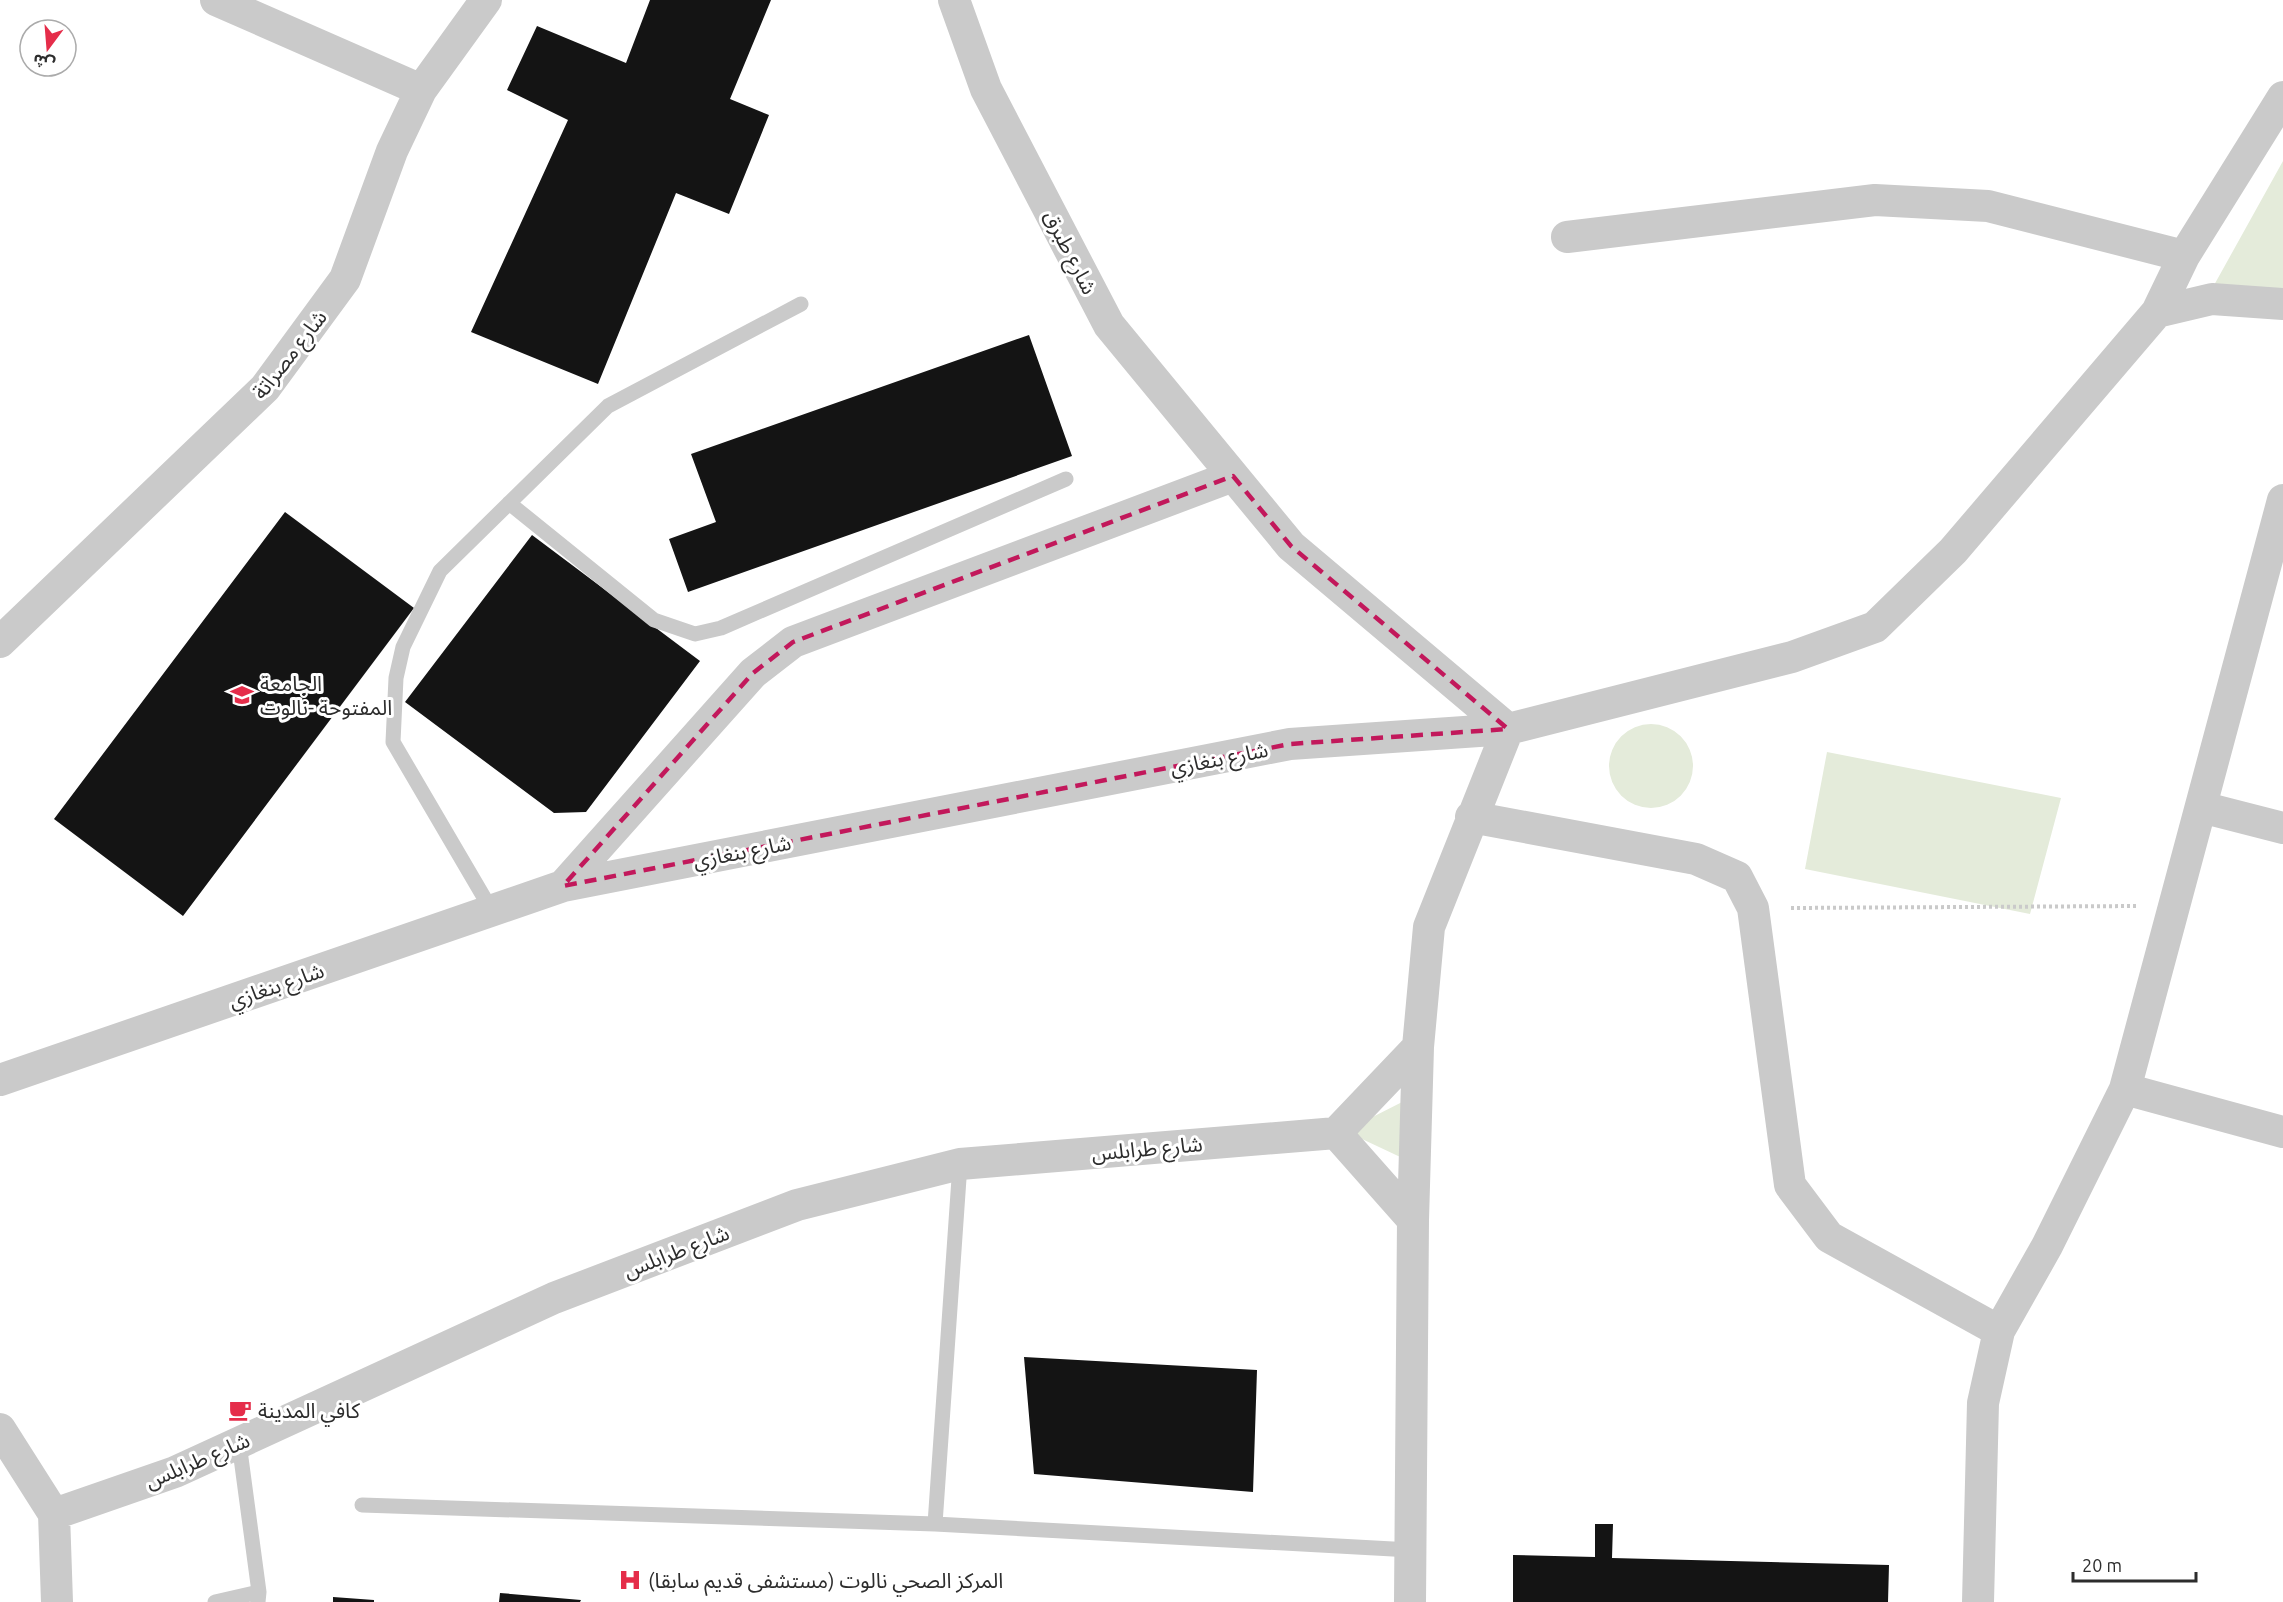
<svg xmlns="http://www.w3.org/2000/svg" width="2283" height="1602" font-family="Ubuntu,'Noto Sans Arabic',sans-serif">
<style>
.green{fill:#e4ebda}
.building{fill:#141414}
.lines{fill:none;stroke-linecap:round;stroke-linejoin:round}
.path{stroke:#cacaca;stroke-width:4;stroke-dasharray:3 3;stroke-linecap:butt}
.service{stroke:#cacaca;stroke-width:15}
.minor{stroke:#cacaca;stroke-width:32}
.marked{fill:none;stroke:#c2185b;stroke-width:4.5;stroke-dasharray:12 8;stroke-linejoin:round}
.labels{text-anchor:middle;dominant-baseline:central;stroke-width:6;stroke-linejoin:round;paint-order:stroke}
.street-label{font-size:21px;fill:#2d2d2d;stroke:#fff}
.poi-label{font-size:21px;fill:#2d2d2d;stroke:#fff;text-anchor:start}
</style>
<rect width="100%" height="100%" fill="#fff"/>
<!-- green -->
<path class="green" d="M2283,161v136l-70,-10z
M1609 766a42 42 0 1 1 84 0a42 42 0 1 1-84 0Z
M1827,752l234,46 -31,116 -225,-45z
M1412,1097l1,66 -68,-32z"/>
<!-- building -->
<path class="building" d="M650,0h121l-41,99 39,16 -40,99 -53,-21 -78,191 -127,-52 97,-212 -61,-30 30,-64 89,37z
M1029,335l43,121 -384,136 -19,-53 47,-17 -25,-68z
M285,512l129,96 -231,308 -129,-97z
M532,535l168,126 -114,151 -32,1 -149,-111z
M1024,1357l233,13 -4,122 -219,-18z
M1595,1524h18l-1,34 277,7 -1,37h-375v-47l82,2z
M500,1593l81,7 -1,2h-81z
M333,1597l41,3v2h-41z"/>
<g class="lines">
<!-- path -->
<path class="path" d="M1791,908l346,-2"/>
<!-- service -->
<path class="service" d="M509,503l145,117 41,14 26,-6 345,-149
M492,911l-99,-169 3,-64 7,-31 37,-76 168,-165 193,-102
M239,1443l20,149 -1,10
M362,1505l573,19 476,26
M935,1524l25,-360
M215,1602l44,-10"/>
<!-- minor -->
<path class="minor" d="M216,0l205,90
M954,0l32,89 123,236 182,221 217,183
M1567,237l308,-37 113,6 196,50
M2157,312l55,-13 71,5
M0,642l265,-254 80,-109 47,-128 29,-61 65,-90
M2201,807l82,21
M1471,817l225,42 41,18 16,31 37,277 39,52 170,94
M563,886l190,-213 40,-31 440,-166
M0,1080l563,-194 727,-142 218,-15 284,-72 83,-30 78,-76 204,-239 27,-56 99,-159
M2125,1089l158,43
M1336,1133l82,-86
M1336,1133l77,87
M0,1429l54,85 3,88
M54,1514l121,-42 379,-174 243,-93 163,-41 376,-31
M1410,1602l3,-382 5,-173 11,-120 79,-198
M1978,1602l5,-199 16,-72 48,-85 78,-157 158,-589"/>
</g>
<!-- marked area -->
<path class="marked" d="M1233,476l58,70 217,183 -218,15 -727,142 190,-213 40,-31z"/>
<!-- icons -->
<defs>
<g id="university-bare" transform="scale(1.8)"><path d="M0-5L7-2L0 1L-7-2ZM-4 1L0 2.5L4 1V4Q0 6-4 4Z" fill="#e52d4a" stroke="#fff" stroke-width="2.5" paint-order="stroke"/></g>
<g id="cafe-bare" transform="scale(1.8)"><path d="M-5.5-4.5H6V0H3Q3 3.5 0 3.5H-2.5Q-5.5 3.5-5.5 0ZM3-3.2v2h1.7v-2ZM-6 4.5H4V6H-6Z" fill="#e52d4a" stroke="#fff" stroke-width="2.5" paint-order="stroke"/></g>
<g id="hospital-bare" transform="scale(1.8)"><path d="M-5-5h3v3.5h4V-5h3V5h-3V1.5h-4V5h-3Z" fill="#e52d4a" stroke="#fff" stroke-width="2.5" paint-order="stroke"/></g>
</defs>
<g fill-rule="evenodd">
<use href="#university-bare" x="242" y="695"/>
<use href="#cafe-bare" x="240" y="1410"/>
<use href="#hospital-bare" x="630" y="1580"/>
</g>
<g class="labels">
<!-- street labels -->
<g class="street-label">
<text transform="translate(1071 252) rotate(63)">شارع طبرق</text>
<text transform="translate(289 354) rotate(-52)">شارع مصراتة</text>
<text transform="translate(1219 758) rotate(-11)">شارع بنغازي</text>
<text transform="translate(742 851) rotate(-11)">شارع بنغازي</text>
<text transform="translate(276 985) rotate(-19)">شارع بنغازي</text>
<text transform="translate(1147 1148) rotate(-5)">شارع طرابلس</text>
<text transform="translate(676 1251) rotate(-21)">شارع طرابلس</text>
<text transform="translate(197 1460) rotate(-23)">شارع طرابلس</text>
</g>
<!-- poi labels -->
<g class="poi-label">
<text x="260" y="683">الجامعة<tspan x="260" dy="24">المفتوحة -نالوت</tspan></text>
<text x="258" y="1410">كافي المدينة</text>
<text x="648" y="1580">المركز الصحي نالوت (مستشفى قديم سابقا)</text>
</g>
</g>
<!-- north arrow -->
<g transform="translate(48 48) rotate(196)"><circle r="28" fill="#ffffff" stroke="#ababab" stroke-width="1.5"/>
<path d="M0-4.5L10 22L0 15L-10 22Z" fill="#e52d4a"/>
<text y="-9" font-size="16" font-weight="bold" text-anchor="middle" fill="#2d2d2d">ش</text>
</g>
<!-- scale -->
<path d="M2073 1572v9h123v-9" fill="none" stroke="#2d2d2d" stroke-width="3"/>
<text x="2082" y="1572" font-size="18" fill="#2d2d2d" stroke="#ffffff" stroke-width="4.5" paint-order="stroke">20 m</text>
</svg>
